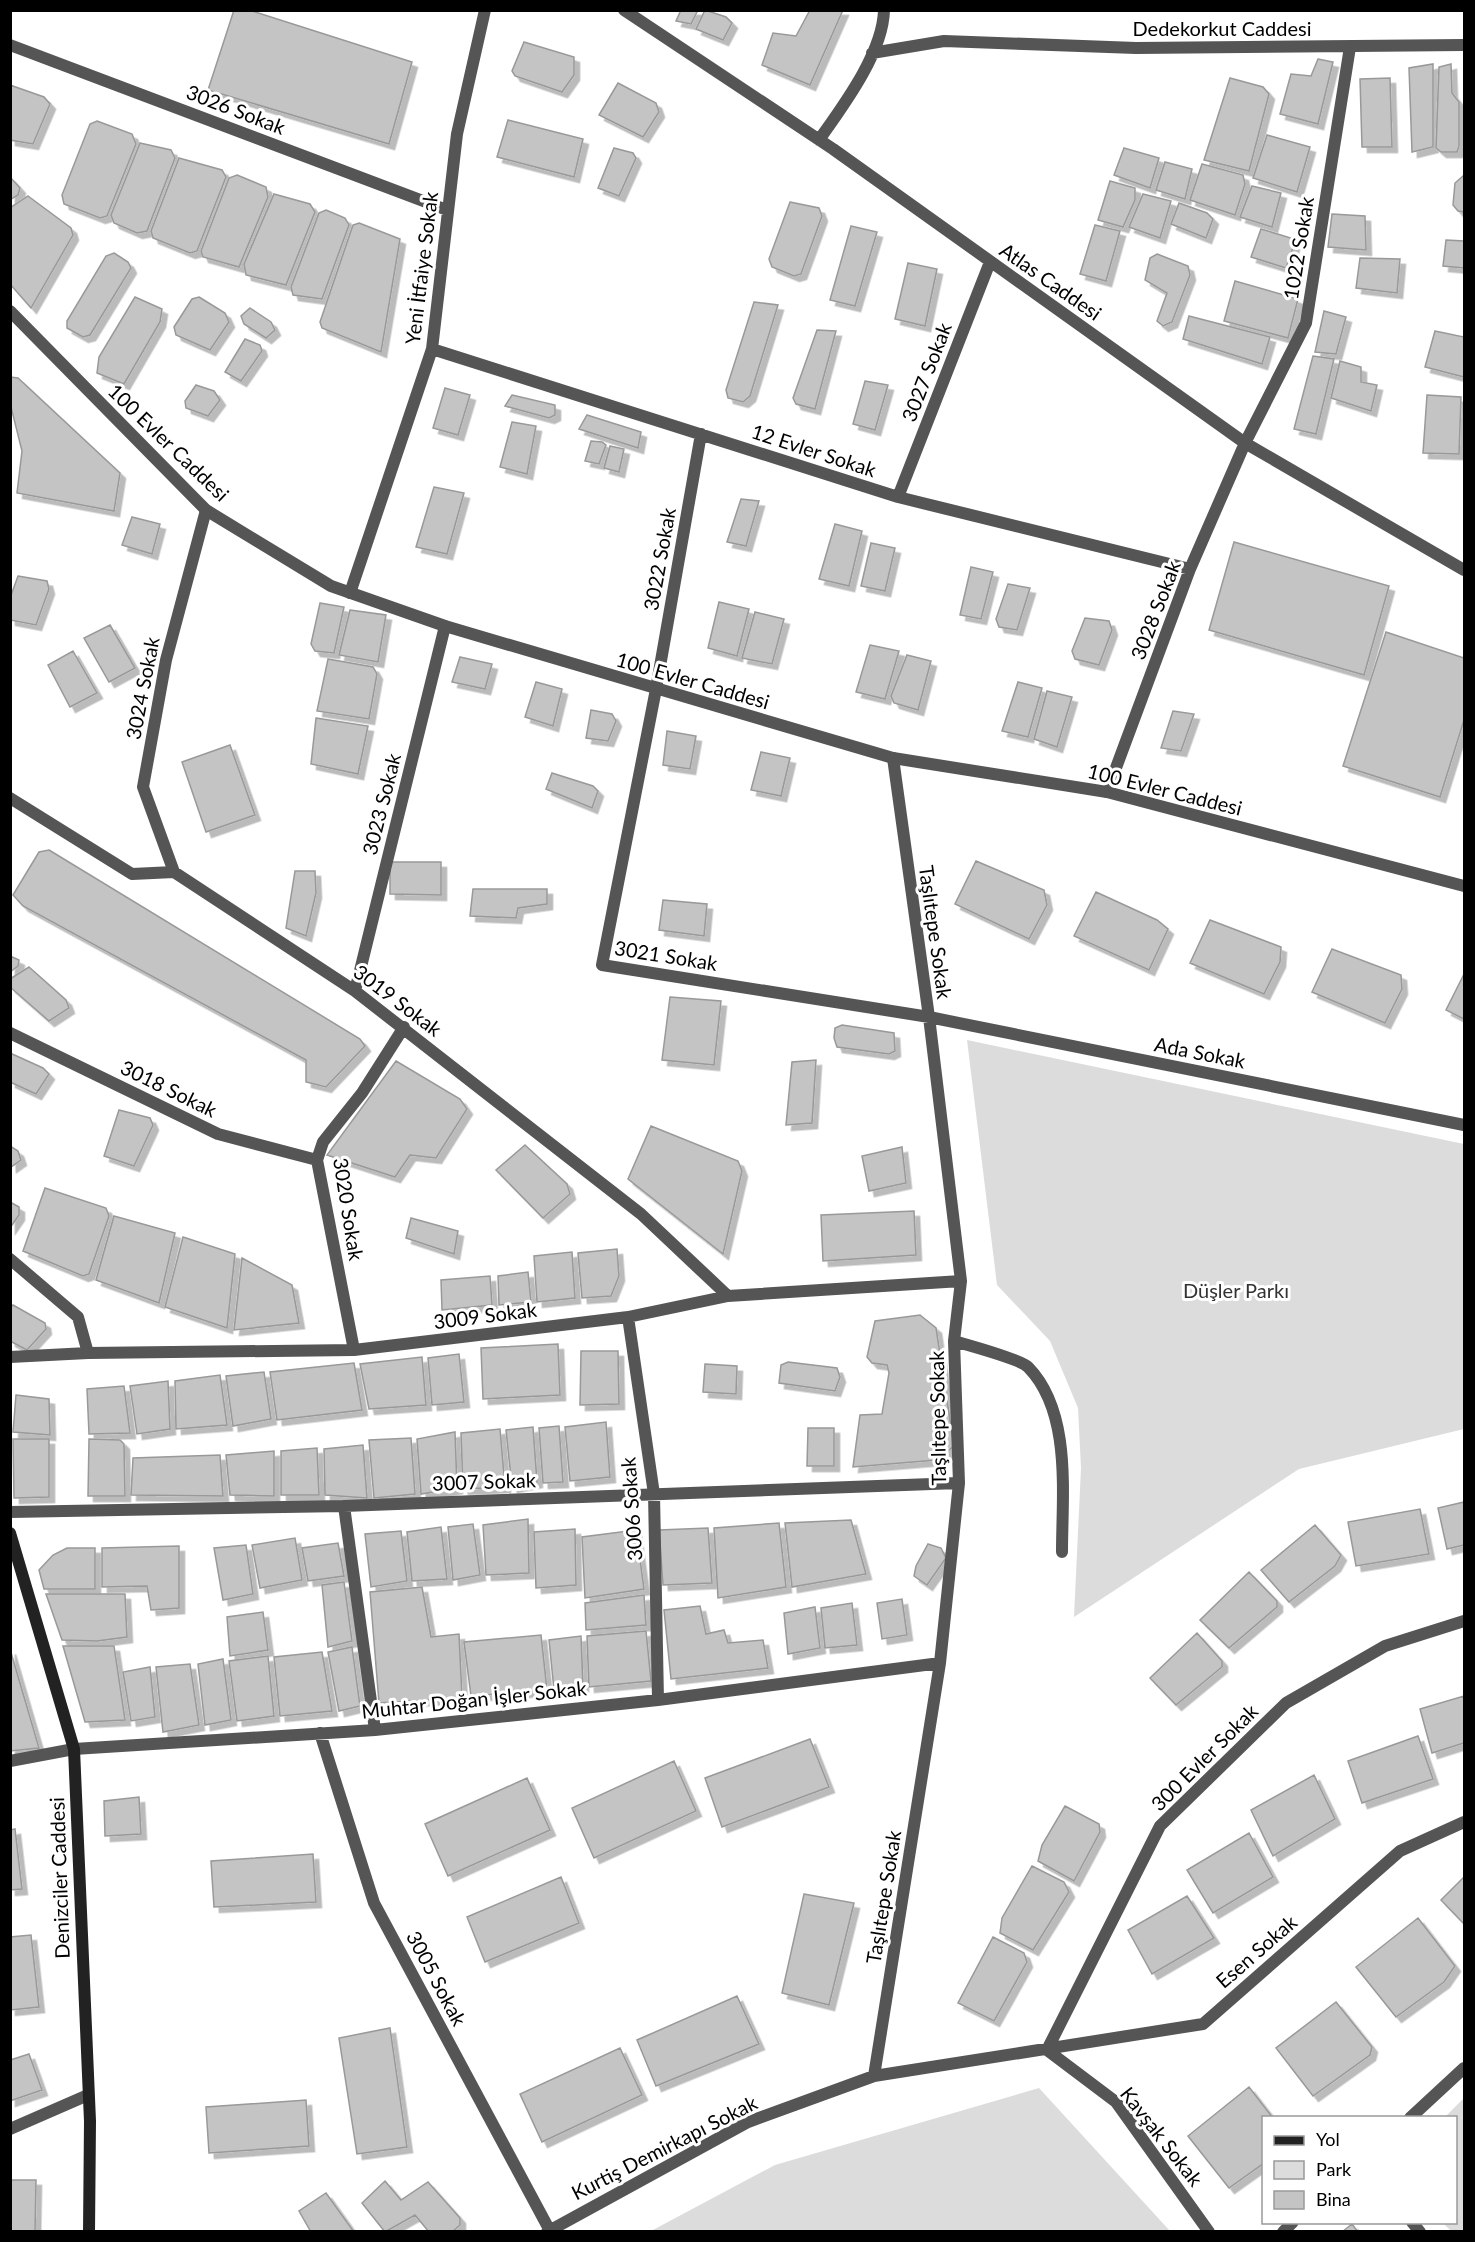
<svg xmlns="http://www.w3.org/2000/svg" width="1475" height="2242" font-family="Lato,sans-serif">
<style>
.green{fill:#dcdcdc}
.building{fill:#c4c4c4;stroke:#999;stroke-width:1.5;filter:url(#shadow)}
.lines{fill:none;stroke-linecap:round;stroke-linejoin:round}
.minor{stroke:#555;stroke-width:12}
.tertiary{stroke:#555;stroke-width:12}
.secondary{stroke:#222;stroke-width:12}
.labels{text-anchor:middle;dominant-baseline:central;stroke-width:6;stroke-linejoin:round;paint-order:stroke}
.street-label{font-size:20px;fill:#000;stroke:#fff}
.park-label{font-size:20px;fill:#333;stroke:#fff}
</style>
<defs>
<filter id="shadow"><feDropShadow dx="5.5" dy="5.5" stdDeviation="0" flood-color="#0004"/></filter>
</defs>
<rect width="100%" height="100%" fill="#fff"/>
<!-- green -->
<path class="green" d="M967,1040l497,104v285l-165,40 -225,148 7,-149 -3,-60 -28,-67 -53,-56z
M1039,2088l131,143h-519l124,-66z
M1464,2098v133h-13l-8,-8 13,-1v-104l-11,-1z"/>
<!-- building -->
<path class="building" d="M234,10h15l163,52 -23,82 -181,-54z
M681,10h17l-7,14 -15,-3z
M705,10l21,7 6,6 -9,17 -27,-11z
M810,10h33l-33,75 -48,-20 11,-32 23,3z
M524,42l50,15v18l-12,17 -47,-16 -3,-5z
M1318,59l15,3 -15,62 -38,-10 11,-40 20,2z
M1433,64v83l-21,5 -3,-84z
M1451,64l1,29 7,9v44l-2,6h-16l-5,-4 3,-81z
M1230,78l33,9 6,7 -20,77 -45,-11z
M1390,78l2,69h-30l-2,-68z
M618,83l38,20 3,9 -16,25 -44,-22z
M10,85l34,12 6,7 -17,40 -23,-4z
M508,120l75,19 -9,38 -77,-20z
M97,121l35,13 4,10 -29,72 -7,2 -36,-14 -2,-9 28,-71z
M1267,135l43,12 -13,45 -44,-14z
M140,143l31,7 4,8 -28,73 -10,2 -23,-10 -3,-8z
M614,148l19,5 3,5 -17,38 -21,-8z
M1124,148l35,10 -9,30 -36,-13z
M179,158l43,12 4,7 -29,74 -7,2 -37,-15 -2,-7z
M1165,162l27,7 -7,30 -29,-9z
M1202,164l41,11 2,9 -10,31 -45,-15z
M237,175l29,12 2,10 -29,70 -36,-10 -2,-6 28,-73z
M1463,176l1,1v35l-6,-1 -5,-6 2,-22z
M10,177l10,11 -2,7 -8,5z
M1110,181l25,7v12l-12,27 -25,-7z
M1252,186l29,7 -9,34 -32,-10z
M274,194l36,10 5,8 -29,73 -40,-10 -2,-11z
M1143,194l28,7 -11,37 -31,-11z
M28,196l43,32 2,7 -42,73 -21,-24v-76z
M790,202l29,6 3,8 -21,58 -7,2 -22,-9 -3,-8z
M1179,203l28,10 6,6 -7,19 -35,-14z
M326,210l19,8 4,7 -27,74 -29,-4 -2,-8 28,-74z
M1332,214l33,2 1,34 -38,-3z
M359,223l41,16 -19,113 -59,-24 -2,-6 33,-97z
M1095,225l25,6 -14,50 -26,-7z
M851,226l26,6 -22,74 -25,-6z
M1261,229l30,9 3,7 -8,23 -35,-11z
M1446,240l18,1v27l-21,-2z
M114,253l14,9 3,6 -41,67 -7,2 -16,-9v-7l39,-65z
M1157,254l31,12 2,9 -18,47 -9,4 -6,-5 10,-28 -22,-13 5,-22z
M1360,258l40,1 -3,34 -41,-5z
M908,263l29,6 -12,57 -30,-7z
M1235,281l63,18 -10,39 -64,-17z
M135,297l27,12 -2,13 -36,62 -27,-11 2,-16z
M199,297l26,16 4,9 -19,28 -34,-15 -2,-8 18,-28z
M754,302l24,3 -28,91 -7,6 -15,-4 -2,-8z
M250,308l21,14 4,8 -9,8 -22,-14 -3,-8z
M1324,311l22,6 -10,37 -21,-2z
M1189,316l81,21 -8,27 -79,-25z
M817,330l19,1 -21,78 -19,-5 -3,-6z
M1435,331l29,6v40l-39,-10z
M245,339l15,6 2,6 -21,30 -16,-9z
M1313,356l21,3 -18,75 -22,-5z
M1340,361l21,6v15l16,3 -6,26 -40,-13z
M10,377l8,1 102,95 -6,38 -97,-18 5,-42 -12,-48z
M865,381l23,4 -13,45 -22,-6z
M196,385l18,6 6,9 -12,16 -22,-8 -1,-7z
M445,388l25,7 -12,40 -25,-7z
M512,395l43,10v10l-6,3 -44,-12z
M1427,395l34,2 -2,57 -36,-1z
M587,415l54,17 -3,16 -59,-19z
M512,422l24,4 -9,48 -27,-7z
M591,441l11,1 4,3 -7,19 -14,-3z
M610,446l14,3 -5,23 -15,-4z
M434,487l30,6 -17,61 -31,-7z
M741,499l18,2 -13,45 -19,-4z
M132,517l28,7 -8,30 -30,-9z
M835,524l27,7 -13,55 -30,-7z
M1234,542l155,44 -25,89 -155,-45z
M871,543l24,5 -10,43 -24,-5z
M971,567l22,5 -12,47 -21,-4z
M18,576l29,5 2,8 -13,36 -26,-5v-22z
M1008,584l22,4 -13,42 -18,-3 -3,-8z
M719,602l30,7 -12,47 -29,-8z
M320,603l24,4 -10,46 -19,-2 -4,-7z
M350,610l36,5 -8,47 -39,-7z
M755,612l29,7 -12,45 -30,-6z
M1085,618l24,3 3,9 -13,35 -24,-6 -3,-8z
M110,625l25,43 -26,14 -25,-44z
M1386,632l78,26v62l-24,77 -97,-31z
M870,645l29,6 -14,48 -29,-7z
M73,651l24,42 -27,14 -22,-42z
M907,655l24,6 -13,49 -24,-7 -3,-7z
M460,657l32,7 -7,25 -33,-7z
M328,659l45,8 4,7 -8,45 -52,-8z
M536,682l26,7 -9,37 -28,-9z
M1018,682l24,6 -14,49 -26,-6z
M1047,691l25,6 -15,50 -23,-8z
M591,710l21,4 4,7 -8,20 -22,-3z
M1173,711l21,3 -13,37 -20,-3z
M316,718l52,8 -10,48 -47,-10z
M667,731l29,5 -6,33 -27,-4z
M230,745l25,70 -49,17 -24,-70z
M761,752l29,6 -9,38 -30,-6z
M552,773l41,13 5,5 -6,17 -46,-19z
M49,850l311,189 5,7 -39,41 -20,-5v-22l-283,-154 -10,-11 26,-43z
M976,861l68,29 3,15 -18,34 -74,-35z
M390,862h51v33l-51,-1z
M295,871h20l1,22 -10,43 -20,-8z
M473,889h74v15l-29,4 -2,10 -46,-2z
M1096,892l61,28 11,9 -19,41 -75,-34z
M663,900l44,4 -3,32 -45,-6z
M1210,920l71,27 -1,15 -16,32 -74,-31z
M1332,949l69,26 1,14 -17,34 -73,-31z
M10,956l9,4 -1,6 -8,6z
M29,967l37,33 3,8 -20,13 -39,-34v-8z
M1464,974v45l-18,-9z
M670,997l51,4 -7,64 -52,-5z
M842,1025l52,8 1,18 -6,3 -52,-7 -3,-9 1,-10z
M10,1053l33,15 6,6 -13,20 -26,-12z
M816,1060l-4,63 -26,2 6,-63z
M396,1061l64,38 7,10 -31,49 -26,-3 -15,22 -68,-22z
M119,1110l31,8 3,7 -19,41 -30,-10z
M651,1126l87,35 4,10 -19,83 -95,-75z
M525,1145l42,39 3,10 -27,24 -47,-48z
M10,1146l8,5 3,9 -10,7z
M902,1147l4,36 -37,8 -7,-35z
M45,1188l61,20 3,8 -20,58 -6,2 -60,-25z
M10,1202l9,5v8l-9,13z
M914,1211l2,44 -93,6 -2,-46z
M114,1216l61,17 -16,70 -63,-23z
M411,1218l47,13 -4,23 -48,-16z
M183,1237l52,17 -8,74 -62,-21z
M617,1249l2,27 -8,20 -29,2 -4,-45z
M572,1252l3,46 -38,4 -3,-46z
M242,1258l50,27 7,38 -65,7z
M528,1272l3,30 -32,3 -1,-29z
M490,1276l2,29 -50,5 -1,-30z
M13,1305l32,18 1,6 -19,21 -17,-9v-33z
M920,1315l16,13 18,118 -17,14 -84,7 7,-52 22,-1 7,-41 -2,-8 -15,-2 -5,-6 8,-36z
M558,1344l2,51 -77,4 -2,-51z
M581,1351h37l1,53 -39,1z
M459,1354l5,48 -32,3 -4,-47z
M422,1357l4,48 -57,4 -9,-45z
M788,1362l49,6 3,9 -5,14 -56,-8 2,-18z
M354,1363l8,47 -85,10 -7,-48z
M705,1364l32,2 -1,28 -33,-2z
M264,1372l7,47 -38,7 -7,-50z
M220,1375l7,50 -51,4 -1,-48z
M168,1381l2,48 -33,5 -7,-48z
M124,1386l6,47 -41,1 -2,-45z
M16,1395l33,4 1,36 -37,-3z
M606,1422l4,55 -40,4 -5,-54z
M559,1426l4,56 -20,1 -4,-55z
M533,1427l4,55 -25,5 -6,-57z
M808,1428h26v38h-27z
M500,1429l5,58 -42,2 -2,-56z
M455,1432l2,56 -36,6 -4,-55z
M411,1438l4,56 -41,4 -5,-58z
M13,1439h36v58l-35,1z
M89,1439l31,1 4,4 1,52h-37z
M363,1445l4,53 -42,-3 -1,-46z
M317,1448l2,47h-38v-44z
M274,1451v45l-44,-1 -4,-40z
M220,1455l3,41 -92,-1 2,-37z
M1464,1502v43l-17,4 -9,-41z
M1420,1509l9,45 -73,12 -8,-44z
M528,1519l1,54 -43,2 -3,-50z
M851,1520l15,54 -74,13 -7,-64z
M779,1523l7,64 -68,11 -4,-70z
M473,1524l7,51 -27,5 -5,-53z
M1315,1525l26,30 -6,11 -46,36 -28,-32z
M441,1527l6,52 -35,2 -5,-49z
M708,1528l4,55 -49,2 -4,-55z
M575,1529l1,56 -40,3 -2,-56z
M636,1530l8,59 -59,9 -3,-61z
M401,1531l6,50 -36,6 -6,-53z
M295,1538l7,42 -42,8 -8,-43z
M338,1543l6,33 -36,5 -6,-33z
M928,1544l13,4 5,10 -19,27 -13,-9 2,-10z
M246,1545l7,49 -30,6 -9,-52z
M179,1546v62l-28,2 -4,-24 -45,1v-39z
M67,1548h28v41h-51l-5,-19 14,-15z
M1249,1572l28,29v6l-48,41 -29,-28z
M344,1582l8,59 -24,6 -6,-62z
M422,1587l9,50 28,-3 3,64 -83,5 -9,-111z
M46,1594h79l2,43 -30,4 -35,-1z
M644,1595l2,30 -60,5 -1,-27z
M902,1599l5,36 -25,4 -5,-36z
M852,1603l5,42 -32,3 -4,-40z
M700,1606l6,28 18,-4 4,13 35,-3 5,28 -97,11 -7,-69z
M815,1607l5,41 -32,6 -4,-41z
M263,1612l5,38 -38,6 -3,-39z
M646,1631l5,50 -62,6 -2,-51z
M1197,1633l25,28v6l-46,38 -26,-27z
M541,1635l6,55 -76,6 -7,-54z
M581,1636l2,51 -29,3 -5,-50z
M63,1646h51l11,74 -40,2z
M352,1647l8,59 -21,5 -11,-59z
M10,1649l29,99 -29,3z
M322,1652l10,59 -52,5 -6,-59z
M268,1656l6,60 -37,5 -8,-60z
M223,1659l8,61 -26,5 -7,-61z
M190,1664l9,61 -36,7 -7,-65z
M150,1667l5,50 -24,4 -8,-49z
M1464,1696v47l-32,10 -12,-44z
M1418,1736l15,43 -71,24 -14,-42z
M810,1739l19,48 -107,40 -17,-49z
M674,1761l22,50 -102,47 -22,-50z
M1314,1775l21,44 -62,37 -22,-46z
M527,1778l23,52 -102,46 -23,-52z
M139,1797l2,37 -36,2 -1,-35z
M1065,1806l34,18 1,8 -26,49 -36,-20 4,-16z
M15,1829l7,60 -12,1v-60z
M1249,1833l24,44 -60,36 -26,-43z
M313,1854l3,48 -102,5 -3,-46z
M1032,1866l32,16 5,10 -36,58 -33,-17 2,-15z
M561,1877l18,46 -94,39 -18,-45z
M1464,1877v47l-23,-24z
M804,1894l50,9 -25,102 -47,-12z
M1187,1896l27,42 -62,36 -24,-44z
M1418,1918l37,48 -11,16 -48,35 -40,-50z
M31,1935l8,72 -29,3v-73z
M993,1937l31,16 3,9 -33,59 -36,-18z
M737,1996l22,48 -103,42 -19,-46z
M1336,2002l36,45 -2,8 -57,41 -37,-48z
M390,2028l17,119 -50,7 -18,-116z
M620,2048l22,47 -100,47 -22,-48z
M29,2054l13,36 -32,11v-41z
M1249,2087l24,31h-9v45l-35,25 -41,-52z
M306,2100l3,46 -100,7 -3,-46z
M10,2180h26l-1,52h-25z
M385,2181l16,19 27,-18 32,36v7l-8,7h-23l-14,-17 -30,17 -23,-29z
M326,2193l28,39h-43l-12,-21z
M1352,2224l6,8h-16z"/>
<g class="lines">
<!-- minor -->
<path class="minor" d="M624,10l209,139 412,294 219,127
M10,45l437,165
M872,53l72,-12 192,7 328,-3
M819,140c24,-34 64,-87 65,-130
M432,349l466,148 292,72
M701,434l-45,255 -54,276 327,52 535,108
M898,497l92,-235
M350,593l82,-244 25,-215 28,-124
M1107,792l83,-223 55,-126 61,-120 44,-276
M10,798l122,76 42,-2 181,119 286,223 87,82
M174,872l-31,-85 23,-127 40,-150
M355,991l90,-365
M10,1033l208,101 99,26
M10,1259l68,58 10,36
M628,1317l26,177 4,206
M954,1341c14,4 66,18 74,26 44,45 34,127 34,185
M354,1350l-37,-190 6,-18 39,-49 42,-66
M10,1357l78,-4 266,-3 274,-33 100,-21 233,-15
M344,1506l31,224
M10,1512l334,-6 615,-23
M320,1733l54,170 175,326
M10,1761l64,-12 301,-19 283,-30 282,-37
M1047,2050l113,-224 126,-123 99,-57 79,-25
M1047,2050l69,52 93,130
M874,2076l66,-413 19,-180 -5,-142 7,-60 -32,-264 -36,-259
M1410,2118l54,-50
M10,2129l78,-34
M1412,2222l8,10
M547,2232l201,-110 126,-46 329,-52 197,-173 64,-29
M1283,2232l10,-10"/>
<!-- tertiary -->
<path class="tertiary" d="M10,311l196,199 125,76 114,40 448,132 214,34 357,94"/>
<!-- secondary -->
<path class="secondary" d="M10,1533l64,216 16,372 -1,111"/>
</g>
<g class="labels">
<!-- street labels -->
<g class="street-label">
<text x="1222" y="28">Dedekorkut Caddesi</text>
<text transform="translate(236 109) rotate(21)">3026 Sokak</text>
<text transform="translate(1298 248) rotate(-81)">1022 Sokak</text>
<text transform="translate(421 268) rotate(-83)">Yeni İtfaiye Sokak</text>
<text transform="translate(1051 281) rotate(35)">Atlas Caddesi</text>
<text transform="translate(926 372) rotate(-69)">3027 Sokak</text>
<text transform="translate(169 442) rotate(44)">100 Evler Caddesi</text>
<text transform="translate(814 450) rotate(18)">12 Evler Sokak</text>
<text transform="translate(659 559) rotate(-80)">3022 Sokak</text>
<text transform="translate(1155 610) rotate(-69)">3028 Sokak</text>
<text transform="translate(693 680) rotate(16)">100 Evler Caddesi</text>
<text transform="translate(142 688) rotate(-79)">3024 Sokak</text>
<text transform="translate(1165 789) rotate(14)">100 Evler Caddesi</text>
<text transform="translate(381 804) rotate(-76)">3023 Sokak</text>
<text transform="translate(936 932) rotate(82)">Taşlıtepe Sokak</text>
<text transform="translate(666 955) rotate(9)">3021 Sokak</text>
<text transform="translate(398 1000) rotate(37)">3019 Sokak</text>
<text transform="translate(1200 1052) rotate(11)">Ada Sokak</text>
<text transform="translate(169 1088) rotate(26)">3018 Sokak</text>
<text transform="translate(349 1209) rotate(81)">3020 Sokak</text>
<text transform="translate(485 1315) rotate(-7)">3009 Sokak</text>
<text transform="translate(937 1418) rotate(-91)">Taşlıtepe Sokak</text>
<text transform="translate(484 1481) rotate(-2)">3007 Sokak</text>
<text transform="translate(631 1509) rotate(-94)">3006 Sokak</text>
<text transform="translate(474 1699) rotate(-6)">Muhtar Doğan İşler Sokak</text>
<text transform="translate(1204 1757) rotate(-45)">300 Evler Sokak</text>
<text transform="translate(59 1878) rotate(-92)">Denizciler Caddesi</text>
<text transform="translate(883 1897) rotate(-81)">Taşlıtepe Sokak</text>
<text transform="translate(1256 1951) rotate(-41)">Esen Sokak</text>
<text transform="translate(437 1978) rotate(62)">3005 Sokak</text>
<text transform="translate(1162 2136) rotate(52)">Kavşak Sokak</text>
<text transform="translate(664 2147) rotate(-27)">Kurtiş Demirkapı Sokak</text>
</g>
<!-- park labels -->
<g class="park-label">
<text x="1236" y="1290">Düşler Parkı</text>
</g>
</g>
<!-- border -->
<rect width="1475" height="2242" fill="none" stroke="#000000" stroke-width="24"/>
<!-- legend -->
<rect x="1262" y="2116" width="195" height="108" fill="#ffffff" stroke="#999999" stroke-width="1.5"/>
<rect x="1274" y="2136" width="30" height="9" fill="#222222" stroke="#999999" stroke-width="1.5"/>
<text x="1316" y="2146" font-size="18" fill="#000000">Yol</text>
<rect x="1274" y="2161" width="30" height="18" fill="#dcdcdc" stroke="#999999" stroke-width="1.5"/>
<text x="1316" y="2176" font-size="18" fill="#000000">Park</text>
<rect x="1274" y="2191" width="30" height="18" fill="#c4c4c4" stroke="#999999" stroke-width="1.5"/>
<text x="1316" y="2206" font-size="18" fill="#000000">Bina</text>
</svg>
